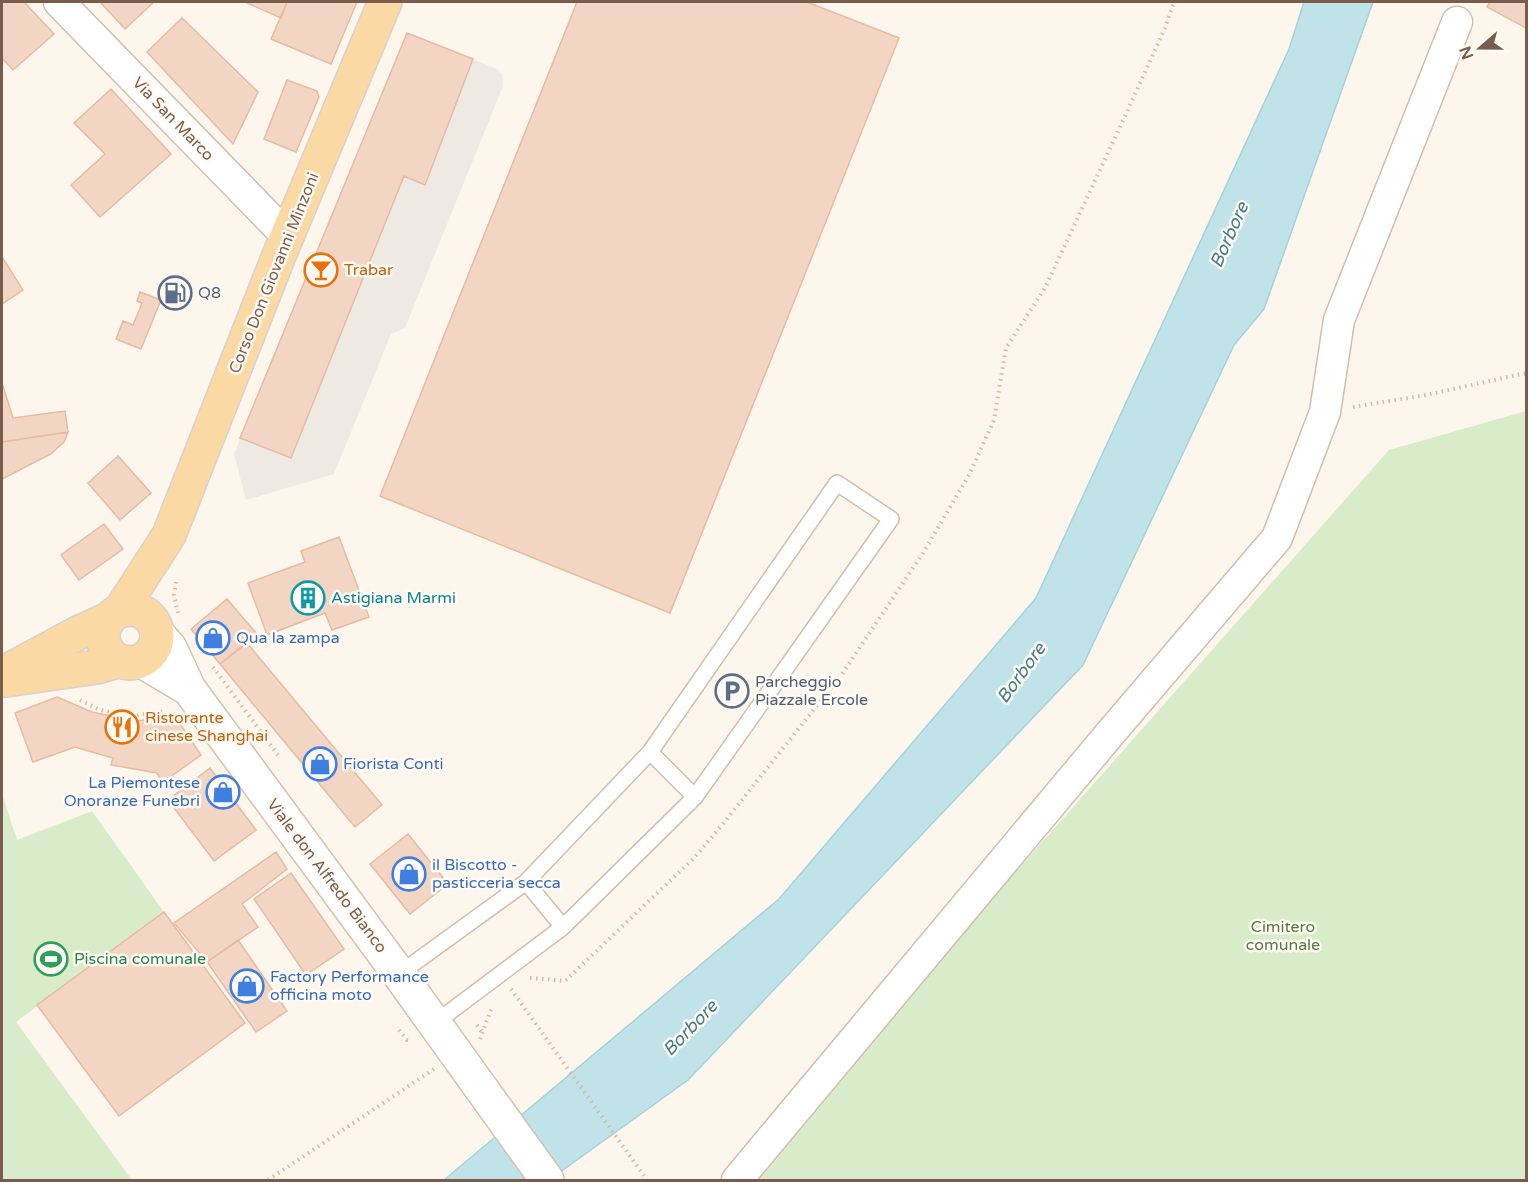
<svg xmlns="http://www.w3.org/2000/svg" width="1528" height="1182" font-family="'Varela Round',sans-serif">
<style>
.industrial{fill:#efe9e4}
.green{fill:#d8ecc9}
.water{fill:#bfe3e8;stroke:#a5d3da;stroke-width:1.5}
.building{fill:#f3d5c3;stroke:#e6bba3;stroke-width:1.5}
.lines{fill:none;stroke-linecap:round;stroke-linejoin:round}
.lane-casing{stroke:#d1beb0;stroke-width:18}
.street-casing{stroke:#d1beb0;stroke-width:33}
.secondary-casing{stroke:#d6c0b0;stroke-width:36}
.primary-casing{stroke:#dad1cd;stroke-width:36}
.path{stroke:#d9b8a5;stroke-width:4;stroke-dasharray:1.5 4.5;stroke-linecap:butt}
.lane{stroke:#fff;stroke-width:15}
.street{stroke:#fff;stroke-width:30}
.secondary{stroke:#fff;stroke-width:33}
.primary{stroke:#fbd9a5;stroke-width:33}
.labels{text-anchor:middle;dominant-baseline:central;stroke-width:5;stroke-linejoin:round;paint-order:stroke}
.street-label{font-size:16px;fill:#7a5c4d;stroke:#fffaf3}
.food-label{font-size:16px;fill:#c56008;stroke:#fffaf3;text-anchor:start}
.service-label{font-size:16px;fill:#4e5e75;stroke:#fffaf3;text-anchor:start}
.culture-label{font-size:16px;fill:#0d838f;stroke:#fffaf3;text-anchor:start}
.shop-label{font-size:16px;fill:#366cbe;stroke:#fffaf3;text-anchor:start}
.park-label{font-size:16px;fill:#537a41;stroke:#fffaf3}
.leisure-label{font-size:16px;fill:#27864d;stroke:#fffaf3;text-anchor:start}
.water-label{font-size:18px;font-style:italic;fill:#437c86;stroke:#fffaf3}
</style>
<rect width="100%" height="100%" fill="#fdf6ec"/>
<!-- industrial -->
<path class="industrial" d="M407,33l90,36 5,5 1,12 -98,242 -14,6 -57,140 -88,26 -12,-46z"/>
<!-- green -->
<path class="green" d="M1526,411v769h-770l-4,-10 637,-720z
M2,794l15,46 75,-29 72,101 -148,110 116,158h-130z"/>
<!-- water -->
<path class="water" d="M1304,2h69l-109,307 -30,36 -151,320 -395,415 -139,100h-105l335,-281 257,-301 253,-549z"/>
<!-- building -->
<path class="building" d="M2,2h22l30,32 -41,36 -11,-12z
M100,2h54l-29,27z
M245,2h42l-6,16z
M287,2h70l-26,62 -60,-25z
M577,2h230l92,36 -229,575 -290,-117z
M1490,2h36v26l-39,-21z
M182,18l76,74 -25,52 -86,-92z
M407,33l66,26 -48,126 -21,-9 -113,282 -51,-20z
M287,80l30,11 2,6 -23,55 -32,-13z
M111,89l60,65 -71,63 -29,-32 34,-31 -31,-31z
M2,257l21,33 -21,14z
M140,292l21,8 -20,49 -25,-10 7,-18 10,4 9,-22 -5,-2z
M2,383l11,35 52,-7 3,21 -66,10z
M68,432l-4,10 -13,12 -49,25v-37z
M118,456l33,37 -31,27 -32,-37z
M104,524l19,25 -44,31 -18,-25z
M339,537l30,80 -37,13 -7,-17 -58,22 -19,-52 57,-21 -4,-11z
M227,599l30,35 -37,30 -29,-35z
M247,643l135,162 -27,22 -135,-163z
M57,697l35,15 45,9 37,-6 27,40 -38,27 -6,-9 -46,-8 2,-7 -38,-11 -42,15 -18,-49z
M210,768l46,62 -42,31 -46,-61z
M408,834l40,50 -38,30 -40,-50z
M276,852l11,17 -45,35 16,23 -51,35 -33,-39z
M291,873l53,76 -38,26 -52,-76z
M164,912l81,111 -126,93 -82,-111z
M238,940l49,71 -31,21 -49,-70z"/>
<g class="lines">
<!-- lane casing -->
<g class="lane-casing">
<path id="lane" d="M650,752l45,45
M526,882l37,45
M399,974l127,-92 124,-130 187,-269 54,36 -196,278 -132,130 -128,96"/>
</g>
<!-- street casing -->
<g class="street-casing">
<path id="street" d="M59,2l228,234
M737,1180l371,-444 169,-198 48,-126 14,-92 118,-298"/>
</g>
<!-- secondary casing -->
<g class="secondary-casing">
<path id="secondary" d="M142,661l47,28 -19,-41 -13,-15
M189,689l210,285 148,206"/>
</g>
<!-- primary casing -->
<g class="primary-casing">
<path id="primary" d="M103 636a27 27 0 1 1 54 0a27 27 0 1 1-54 0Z
M120,611l49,-76 111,-282 105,-251
M2,674l74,-40 33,-15
M6,680l91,-13 21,-6"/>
</g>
<!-- path -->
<path class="path" d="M1353,407l73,-12 100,-22
M176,582l-2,13 4,18
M213,667l65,88
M80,700l20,10 32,6 33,-5
M530,978l35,3 128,-122 29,-34 120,-151 81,-121 46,-78 25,-55 12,-72 39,-60 81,-174 39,-86 9,-26
M511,989l136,191
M477,1025l5,7
M399,1030l8,10 3,-1
M480,1039l12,-32
M268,1180l166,-111"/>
<!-- lane -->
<use href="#lane" class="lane"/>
<!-- street -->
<use href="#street" class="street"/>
<!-- secondary -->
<use href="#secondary" class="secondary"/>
<!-- primary -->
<use href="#primary" class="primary"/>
</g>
<!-- icons -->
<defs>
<g id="bar-ring" transform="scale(1.725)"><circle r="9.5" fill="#fffaf3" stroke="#e8710a" stroke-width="1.5"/><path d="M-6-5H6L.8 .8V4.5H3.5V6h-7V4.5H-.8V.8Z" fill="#e8710a"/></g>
<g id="fuel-ring" transform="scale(1.725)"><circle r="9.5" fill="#fffaf3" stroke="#5c6f8a" stroke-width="1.5"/><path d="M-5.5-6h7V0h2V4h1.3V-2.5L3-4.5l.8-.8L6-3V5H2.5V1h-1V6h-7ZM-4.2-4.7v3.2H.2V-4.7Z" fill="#5c6f8a"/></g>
<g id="building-ring" transform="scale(1.725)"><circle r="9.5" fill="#fffaf3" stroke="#0f9aa8" stroke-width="1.5"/><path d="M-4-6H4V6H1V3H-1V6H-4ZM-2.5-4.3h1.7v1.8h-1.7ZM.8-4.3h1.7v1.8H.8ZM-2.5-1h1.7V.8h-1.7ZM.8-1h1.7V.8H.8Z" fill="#0f9aa8"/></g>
<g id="shop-ring" transform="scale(1.725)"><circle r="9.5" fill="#fffaf3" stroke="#3f7fe0" stroke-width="1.5"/><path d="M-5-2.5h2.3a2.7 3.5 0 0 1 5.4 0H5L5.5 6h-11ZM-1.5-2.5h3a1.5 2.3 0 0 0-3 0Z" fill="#3f7fe0"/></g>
<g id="parking-ring" transform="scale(1.725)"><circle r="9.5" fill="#fffaf3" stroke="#5c6f8a" stroke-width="1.5"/><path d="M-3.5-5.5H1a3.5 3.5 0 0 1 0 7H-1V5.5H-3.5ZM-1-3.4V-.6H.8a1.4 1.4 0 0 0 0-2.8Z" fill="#5c6f8a"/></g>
<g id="restaurant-ring" transform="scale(1.725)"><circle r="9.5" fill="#fffaf3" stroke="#e8710a" stroke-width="1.5"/><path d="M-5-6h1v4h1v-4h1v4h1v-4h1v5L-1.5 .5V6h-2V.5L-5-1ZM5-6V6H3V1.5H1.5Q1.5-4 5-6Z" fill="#e8710a"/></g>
<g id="stadium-ring" transform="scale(1.725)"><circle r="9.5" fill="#fffaf3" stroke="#2e9e5b" stroke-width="1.5"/><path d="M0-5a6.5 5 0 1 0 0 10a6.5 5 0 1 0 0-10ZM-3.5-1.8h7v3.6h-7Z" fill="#2e9e5b"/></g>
</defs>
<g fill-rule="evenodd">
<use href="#bar-ring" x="321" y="270"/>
<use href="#fuel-ring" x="175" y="293"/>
<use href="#building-ring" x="308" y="598"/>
<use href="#shop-ring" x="213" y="638"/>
<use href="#parking-ring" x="732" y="691"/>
<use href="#restaurant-ring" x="122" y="727"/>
<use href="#shop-ring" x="320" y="764"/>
<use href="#shop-ring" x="223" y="792"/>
<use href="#shop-ring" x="409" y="874"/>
<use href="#stadium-ring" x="51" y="959"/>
<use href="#shop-ring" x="247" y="986"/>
</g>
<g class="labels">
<!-- street labels -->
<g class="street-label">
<text transform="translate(173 119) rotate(46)">Via San Marco</text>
<text transform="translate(274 273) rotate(-68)">Corso Don Giovanni Minzoni</text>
<text transform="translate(327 876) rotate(53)">Viale don Alfredo Bianco</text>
</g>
<!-- food labels -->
<g class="food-label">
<text x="344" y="270">Trabar</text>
<text x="145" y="718">Ristorante<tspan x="145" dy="18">cinese Shanghai</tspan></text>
</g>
<!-- service labels -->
<g class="service-label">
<text x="198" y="293">Q8</text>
<text x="755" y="682">Parcheggio<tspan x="755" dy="18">Piazzale Ercole</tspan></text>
</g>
<!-- culture labels -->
<g class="culture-label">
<text x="331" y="598">Astigiana Marmi</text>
</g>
<!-- shop labels -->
<g class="shop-label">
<text x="236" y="638">Qua la zampa</text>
<text x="343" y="764">Fiorista Conti</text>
<text x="200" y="783" text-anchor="end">La Piemontese<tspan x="200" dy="18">Onoranze Funebri</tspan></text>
<text x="432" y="865">il Biscotto -<tspan x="432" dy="18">pasticceria secca</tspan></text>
<text x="270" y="977">Factory Performance<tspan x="270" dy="18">officina moto</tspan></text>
</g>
<!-- park labels -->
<g class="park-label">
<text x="1283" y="927">Cimitero<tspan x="1283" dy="18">comunale</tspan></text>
</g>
<!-- leisure labels -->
<g class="leisure-label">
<text x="74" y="959">Piscina comunale</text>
</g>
<!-- water labels -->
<g class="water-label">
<text transform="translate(1229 235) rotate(-66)">Borbore</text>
<text transform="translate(1021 673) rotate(-54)">Borbore</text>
<text transform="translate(690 1028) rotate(-46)">Borbore</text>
</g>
</g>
<!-- border -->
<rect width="1528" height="1182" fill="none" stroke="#7a5c4d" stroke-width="6"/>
<!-- north arrow -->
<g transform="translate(1480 48) rotate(250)" stroke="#fffaf3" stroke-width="4.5" paint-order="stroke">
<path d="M0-4.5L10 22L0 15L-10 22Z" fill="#7a5c4d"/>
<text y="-9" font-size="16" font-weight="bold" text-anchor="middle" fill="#7a5c4d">N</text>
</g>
</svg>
